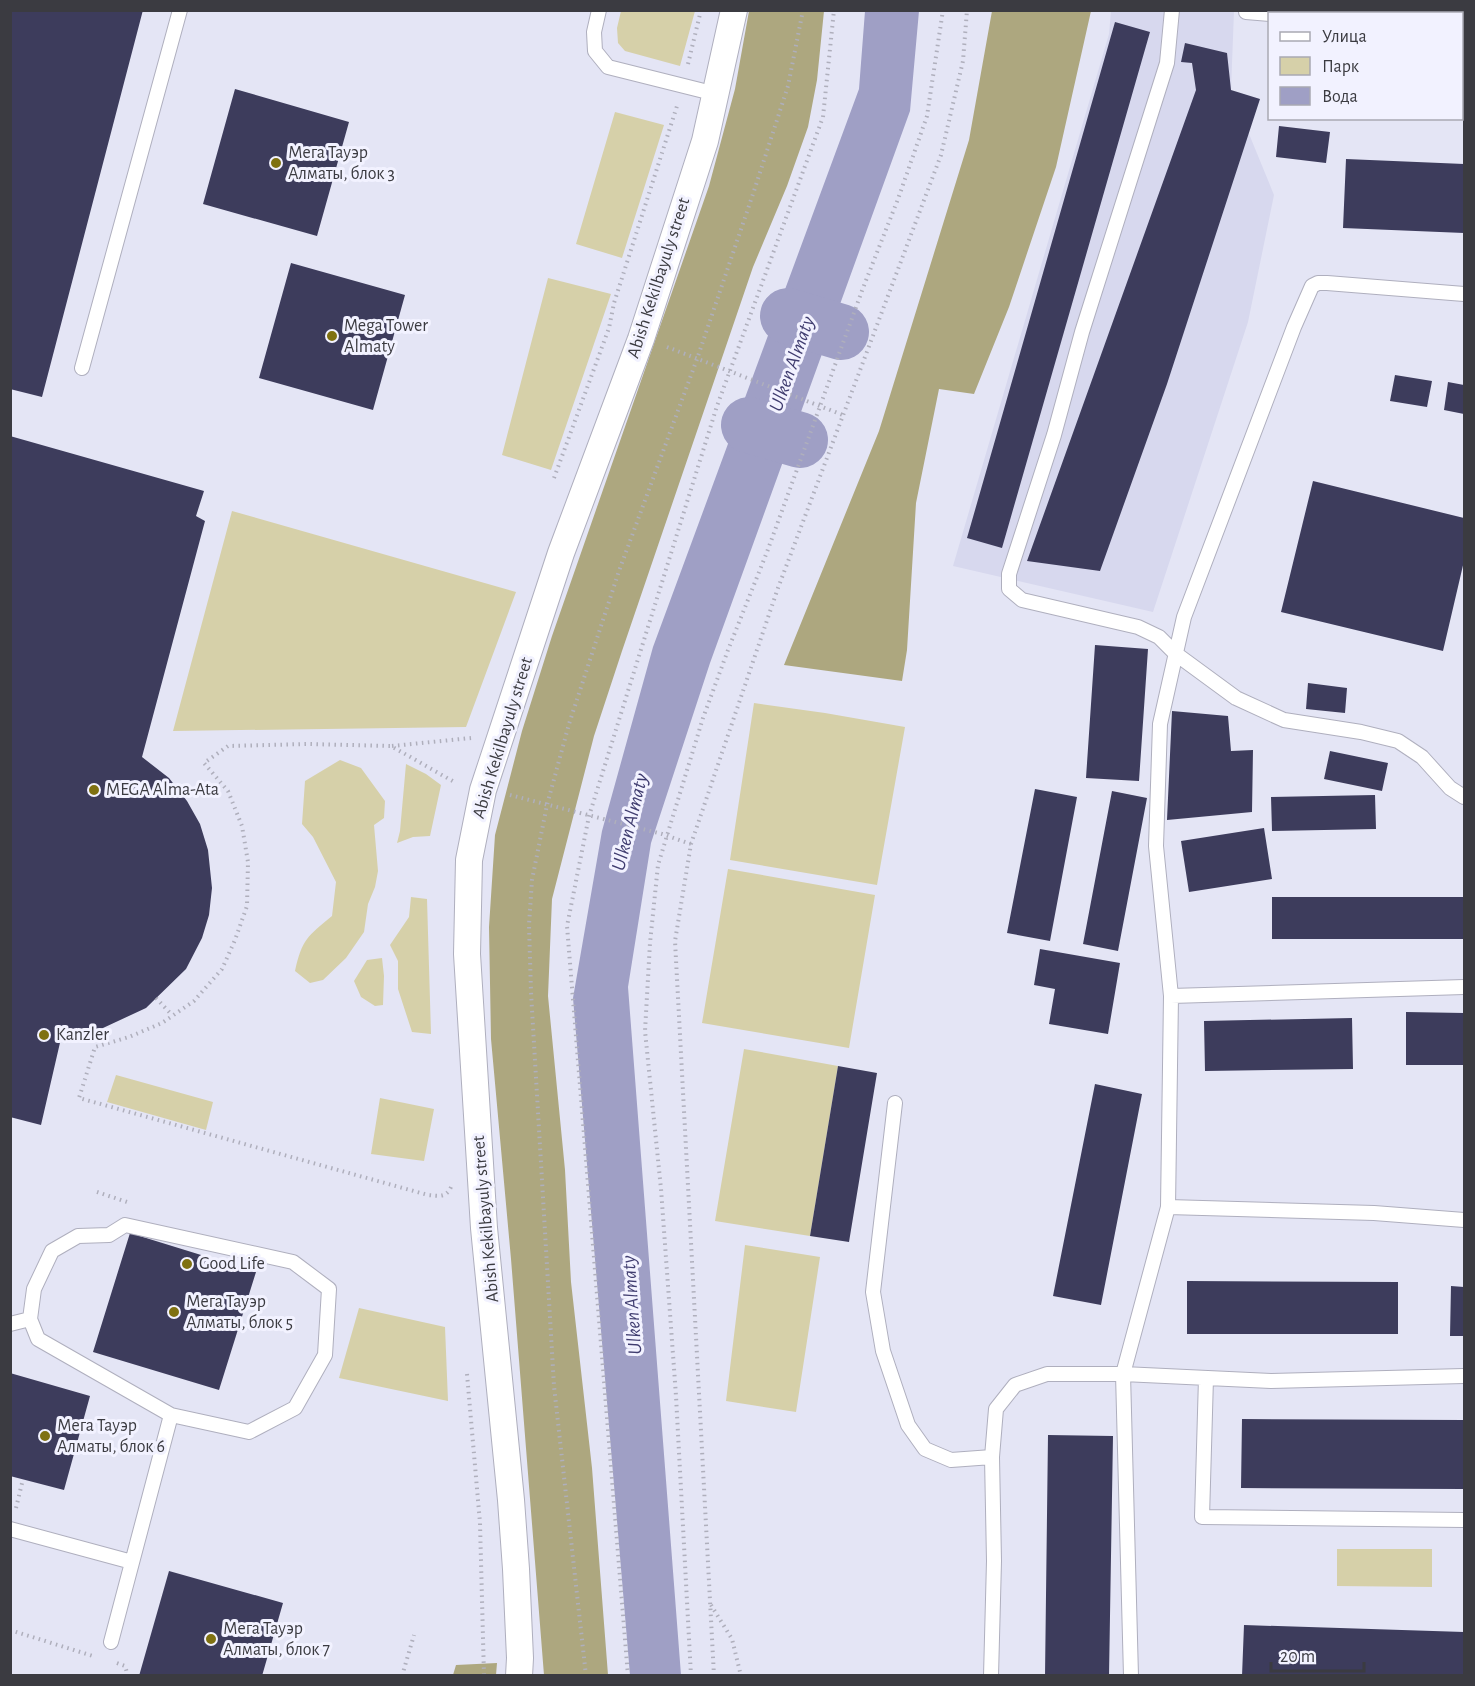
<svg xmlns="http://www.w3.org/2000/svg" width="1475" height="1686" font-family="'Alegreya Sans',sans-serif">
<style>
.built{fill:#d7d8ee}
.green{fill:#d6d0a9}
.forest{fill:#ada77f}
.water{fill:#9f9fc5}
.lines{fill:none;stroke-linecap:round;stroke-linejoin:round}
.river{stroke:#9f9fc5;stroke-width:56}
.building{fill:#3d3c5c}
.lane-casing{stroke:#afafbe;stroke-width:16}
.street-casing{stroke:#afafbe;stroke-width:28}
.path{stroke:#afafbc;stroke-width:4;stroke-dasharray:1.5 4.5;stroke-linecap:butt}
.lane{stroke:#fff;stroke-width:14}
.street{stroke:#fff;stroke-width:26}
.poi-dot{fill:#7f7111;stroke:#f2f2ff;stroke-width:2}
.labels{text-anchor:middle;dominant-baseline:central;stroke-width:6;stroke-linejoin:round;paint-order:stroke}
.poi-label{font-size:18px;fill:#3b3b41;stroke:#f2f2ff;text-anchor:start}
.street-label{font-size:18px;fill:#3b3b41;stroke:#f2f2ff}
.water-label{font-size:20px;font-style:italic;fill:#403d70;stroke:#f2f2ff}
</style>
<rect width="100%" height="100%" fill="#e4e5f5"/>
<!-- built -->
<path class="built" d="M1111,11h123l-3,79 43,105 -26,127 -95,290 -200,-46 156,-532z"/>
<!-- green -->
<path class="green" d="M621,11h74l-15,55 -55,-15 -7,-8 -1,-15z
M615,112l49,13 -42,133 -46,-14z
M548,278l63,16 -60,176 -49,-15z
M232,511l284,81 -50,135 -293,4z
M754,703l71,10 80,14 -28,158 -147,-25z
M340,760l21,8 24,33 -1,17 -10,7 4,46 -3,16 -7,17 -4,28 -18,26 -23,22 -13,3 -15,-12c7,-32 13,-35 37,-55l4,-34 -23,-45 -11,-13 3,-43z
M406,764l20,10 15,11 -11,51 -17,1 -16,6 3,-12z
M728,869l147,26 -26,153 -147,-25z
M411,897l16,2 4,135 -19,-2 -14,-43v-28l-8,-16 19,-28z
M382,958l2,18 -1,29 -8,1 -14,-9 -7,-16 13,-21z
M744,1049l94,17 -28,170 -95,-15z
M116,1075l97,27 -7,28 -99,-28z
M380,1098l54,11 -10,52 -53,-7z
M745,1245l75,12 -24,155 -70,-11z
M359,1308l86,19 3,74 -109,-23z
M1337,1549h95v38l-95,-1z"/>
<!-- forest -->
<path class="forest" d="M749,11h75l-7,69 -9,47 -21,59 -34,81 -131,384 -28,85 -42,163 -4,97 17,174 6,112 21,186 16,207h-64l-33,-416 -20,-220 -2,-112 6,-92 27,-104 30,-95 157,-450 26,-97z
M992,11h99l-35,156 -47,140 -35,87 -35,-5 -23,114 -9,147 -5,31 -118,-16 95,-234 90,-291z
M497,1663l-1,12h-43l3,-10z"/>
<!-- water -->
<path class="water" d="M865,11h54l-9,100 -200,552 -59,180 -23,144 53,688h-51l-57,-677 29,-167 51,-184 206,-558z"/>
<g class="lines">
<!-- river -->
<path class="river" d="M788,316l53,16
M749,425l51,15"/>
</g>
<!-- building -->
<path class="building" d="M10,10h133l-101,387 -32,-8z
M1115,22l35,10 -148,516 -35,-10z
M1185,43l42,10 4,37 29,9 -93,285 -67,187 -73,-10 169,-471 -4,-27 -11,-1z
M235,89l114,33 -32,114 -114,-32z
M1279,126l51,6 -4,31 -50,-6z
M1346,159l118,5v69l-121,-5z
M291,263l114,32 -32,115 -114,-32z
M1395,375l37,6 -5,26 -37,-6z
M1448,382l16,3v29l-20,-4z
M10,436l194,55 -8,25 9,5 -63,236 27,21 18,23 13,23 8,26 4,38 -3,27 -7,23 -16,31 -40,39 -43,20 -41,6 -21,91 -31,-8z
M1313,481l151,37v43l-21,90 -162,-39z
M1095,645l53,4 -9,132 -53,-3z
M1308,683l39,5 -2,25 -39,-4z
M1172,711l56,5 3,35 22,-1 -1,62 -85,8z
M1330,751l58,12 -6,28 -58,-12z
M1035,789l42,8 -27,144 -43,-8z
M1112,791l35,7 -29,153 -35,-7z
M1375,795l1,34 -104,2 -1,-34z
M1264,828l8,51 -83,13 -8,-51z
M1272,897h192v42h-192z
M1040,949l80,14 -12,71 -59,-10 6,-35 -21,-4z
M1406,1012l58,1v52h-58z
M1352,1018l1,51 -148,2 -1,-50z
M838,1066l39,7 -28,169 -39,-6z
M1095,1084l47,10 -41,211 -48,-9z
M130,1233l126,39 -37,118 -126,-38z
M1187,1281l211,1v52h-211z
M1451,1286l13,1v49h-14z
M10,1373l80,23 -26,94 -54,-14z
M1242,1419l222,1v69l-223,-1z
M1048,1435l65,1 -4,240h-64z
M169,1571l114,32 -21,73h-123z
M1244,1625l220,7v44h-222z"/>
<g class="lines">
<!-- lane casing -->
<g class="lane-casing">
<path id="lane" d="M599,10l-5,22 1,19 13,16 108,27
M1172,10l-5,53 -85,269 -28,103 -45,139v15l13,11 116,27 21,10 17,17 60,44 48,22 77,12 37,9 24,16 28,31 14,9
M1246,10v2l24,2
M1437,14v-4
M1462,81l2,-1
M82,368l98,-358
M1171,996l293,-9
M895,1103l-22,189 10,59 25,74 17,24 26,11 41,-3
M1168,1207l206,6 90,7
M10,1324l20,-5
M1206,1378l-4,139 262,3
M10,1529l122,33
M111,1642l60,-227 -133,-76 -8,-20 4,-30 18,-38 26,-15 31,-1 16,-10 168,37 36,27 -4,66 -30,53 -46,24 -78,-17
M991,1676l3,-115 -2,-104 4,-48 19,-24 32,-11h76l148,7 193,-5
M1131,1676l-8,-302 45,-167 3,-211 -15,-150 4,-122 24,-107 110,-290 18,-41 6,-3h9l137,11"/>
</g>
<!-- street casing -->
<g class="street-casing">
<path id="street" d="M519,1676l1,-18 -4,-89 -5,-69 -27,-272 -17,-274 2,-94 14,-70 78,-237 80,-214 64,-198 29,-131"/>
</g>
<!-- path -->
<path class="path" d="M688,64l13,-54
M667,347l176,68
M554,478l55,-150 5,-25 63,-197
M392,746l79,-8
M510,795l152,39 29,10
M156,998l16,17
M451,1187c-5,11 -12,9 -23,8l-349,-97 16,-51 34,-10 33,-14 32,-22 28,-32 13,-29 12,-34 1,-44 -6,-36 -14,-35 -24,-28 24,-17 79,-2 84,2 65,37
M97,1192l30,10
M467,1374l13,149 4,153
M16,1508l7,-29
M711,1605l21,34 9,37
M10,1630l83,26
M117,1663l8,3 3,10
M402,1676l12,-41
M586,1676l-32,-290 -23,-394 -2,-67 3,-45 15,-75 22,-81 50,-153 78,-212 57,-168 34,-105 15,-76
M628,1676l-61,-750 22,-110 128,-410 106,-289 11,-107
M691,1676l-15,-280 -15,-207 -16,-158 5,-88 8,-78 45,-147 25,-68 39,-98 96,-264 35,-89 29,-83 16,-106
M714,1676l-39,-735 16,-97 87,-256 163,-433 22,-94 4,-51"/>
<!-- lane -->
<use href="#lane" class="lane"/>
<!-- street -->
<use href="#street" class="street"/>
</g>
<!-- markers -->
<g class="poi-dot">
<circle cx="276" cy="163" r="6"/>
<circle cx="332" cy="336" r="6"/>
<circle cx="94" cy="790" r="6"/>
<circle cx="44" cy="1035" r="6"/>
<circle cx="187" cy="1264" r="6"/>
<circle cx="174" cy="1312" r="6"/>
<circle cx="45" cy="1436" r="6"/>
<circle cx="211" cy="1639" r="6"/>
</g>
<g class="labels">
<!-- poi labels -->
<g class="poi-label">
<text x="288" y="153">Мега Тауэр<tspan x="288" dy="21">Алматы, блок 3</tspan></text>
<text x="344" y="326">Mega Tower<tspan x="344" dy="21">Almaty</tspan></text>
<text x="106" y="790">MEGA Alma-Ata</text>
<text x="56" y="1035">Kanzler</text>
<text x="199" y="1264">Good Life</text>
<text x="186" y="1302">Мега Тауэр<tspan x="186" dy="21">Алматы, блок 5</tspan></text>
<text x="57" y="1426">Мега Тауэр<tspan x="57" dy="21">Алматы, блок 6</tspan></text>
<text x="223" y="1629">Мега Тауэр<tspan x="223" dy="21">Алматы, блок 7</tspan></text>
</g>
<!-- street labels -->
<g class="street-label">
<text transform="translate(659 278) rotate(-72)">Abish Kekilbayuly street</text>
<text transform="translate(503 738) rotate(-73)">Abish Kekilbayuly street</text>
<text transform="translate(486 1219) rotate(-95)">Abish Kekilbayuly street</text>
</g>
<!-- water labels -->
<g class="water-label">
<text transform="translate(792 364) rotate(-70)">Ulken Almaty</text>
<text transform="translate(630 822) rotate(-76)">Ulken Almaty</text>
<text transform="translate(632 1305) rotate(-94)">Ulken Almaty</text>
</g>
</g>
<!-- border -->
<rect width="1475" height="1686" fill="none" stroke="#3b3b41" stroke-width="24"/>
<!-- legend -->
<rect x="1268" y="12" width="195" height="108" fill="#f2f2ff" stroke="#a9a9b3" stroke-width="1.5"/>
<rect x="1280" y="32" width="30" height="9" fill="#ffffff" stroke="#a9a9b3" stroke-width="1.5"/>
<text x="1322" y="42" font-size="18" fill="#3b3b41">Улица</text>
<rect x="1280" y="57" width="30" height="18" fill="#d6d0a9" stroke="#a9a9b3" stroke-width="1.5"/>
<text x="1322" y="72" font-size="18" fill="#3b3b41">Парк</text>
<rect x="1280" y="87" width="30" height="18" fill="#9f9fc5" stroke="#a9a9b3" stroke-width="1.5"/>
<text x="1322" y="102" font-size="18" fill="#3b3b41">Вода</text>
<!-- scale -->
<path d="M1271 1662v9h93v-9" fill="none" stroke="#3b3b41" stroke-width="3"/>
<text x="1280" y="1662" font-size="18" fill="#3b3b41" stroke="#f2f2ff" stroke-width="4.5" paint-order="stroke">20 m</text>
</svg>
